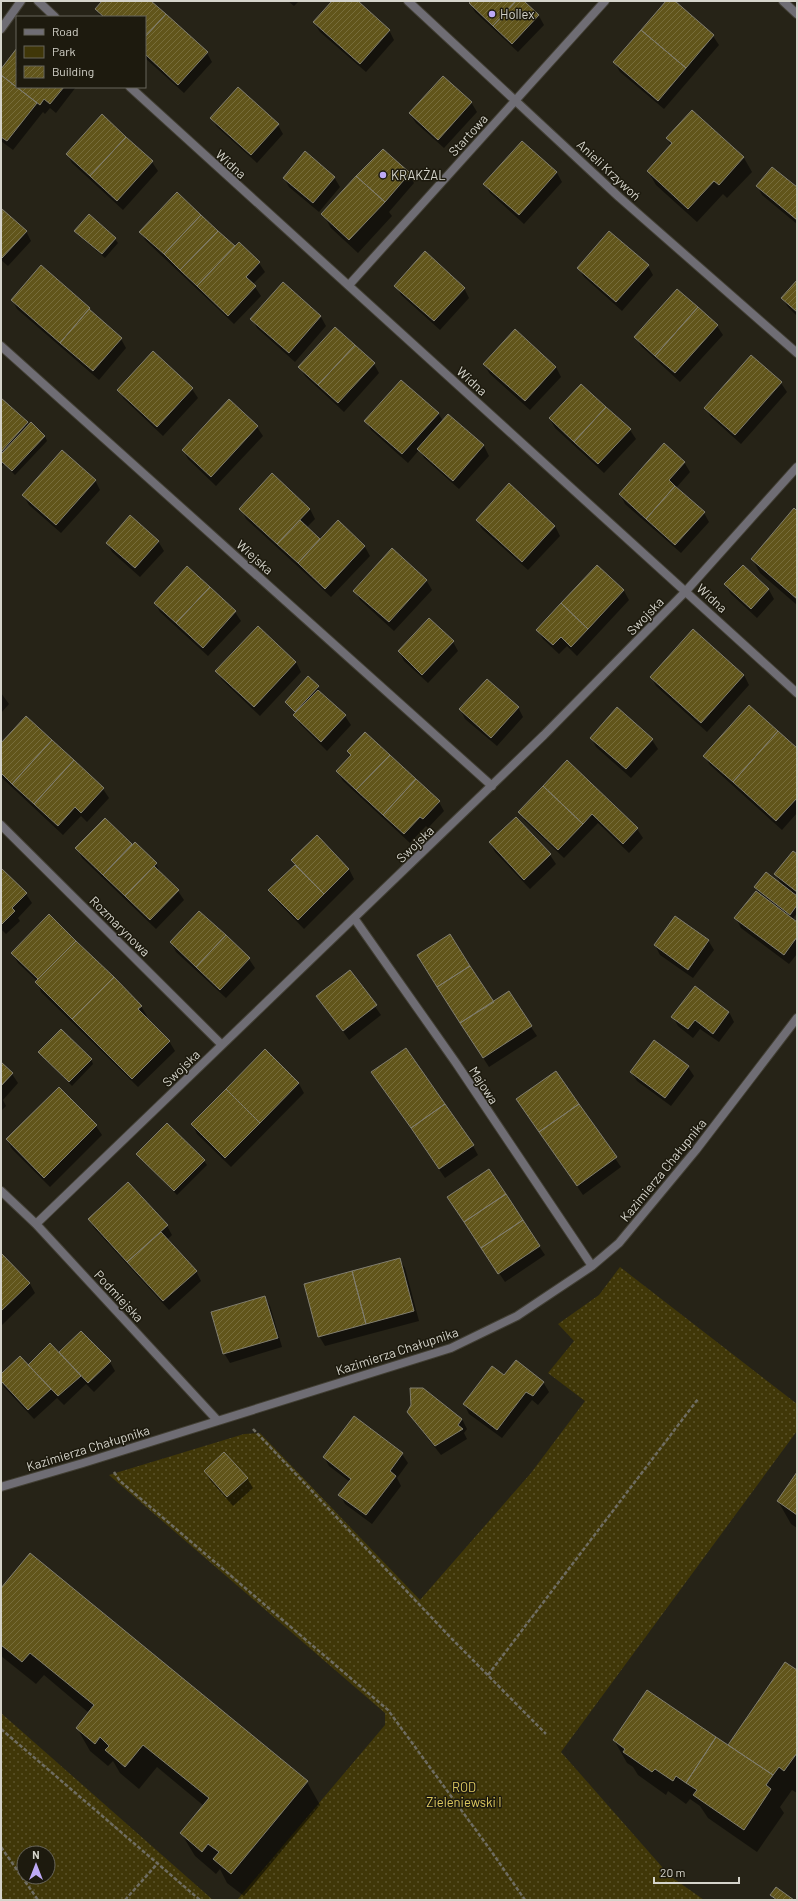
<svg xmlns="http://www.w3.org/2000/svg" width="798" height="1901" font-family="Barlow,sans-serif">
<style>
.green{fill:url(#green-dots);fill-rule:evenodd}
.shadow{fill:#0007}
.building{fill:url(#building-hatch);stroke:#817e6f}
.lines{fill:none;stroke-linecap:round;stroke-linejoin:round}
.street-casing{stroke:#423f34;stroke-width:10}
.path{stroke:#6f6d62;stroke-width:2.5;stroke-dasharray:4 2;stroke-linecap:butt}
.street{stroke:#6f6d74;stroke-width:8}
.poi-dot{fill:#bda9f5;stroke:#1d1a0e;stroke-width:1.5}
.labels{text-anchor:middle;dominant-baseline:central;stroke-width:3;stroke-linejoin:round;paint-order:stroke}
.poi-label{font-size:13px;fill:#d5d4cb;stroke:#1d1a0e;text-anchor:start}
.street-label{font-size:13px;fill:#d5d4cb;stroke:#1d1a0e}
.park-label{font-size:13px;fill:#dec960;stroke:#1d1a0e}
</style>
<defs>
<pattern id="green-dots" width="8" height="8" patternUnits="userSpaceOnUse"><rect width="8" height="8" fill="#403708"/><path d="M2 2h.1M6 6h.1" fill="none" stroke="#5b532b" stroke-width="1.8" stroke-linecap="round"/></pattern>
<pattern id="building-hatch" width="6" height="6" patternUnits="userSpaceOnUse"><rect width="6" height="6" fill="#61551b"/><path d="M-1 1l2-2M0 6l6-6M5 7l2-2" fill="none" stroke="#776d3b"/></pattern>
</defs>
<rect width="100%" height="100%" fill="#262317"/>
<!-- green -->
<path class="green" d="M620,1267l177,137v27l-236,321 109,124 34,24h-467l148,-175v-12l-276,-238 135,-41 16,-1 160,167 111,-127 54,-72 -37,-28 26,-32 -16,-17 41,-29z
M1,1713l212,187h-212zM24,1853h24v24h-24z"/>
<!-- shadow -->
<path class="shadow" d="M104,1h46l57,52 5,9 -28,31 -39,-35v-41h-44l-5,-8z
M288,1h11l-5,5z
M333,1h23l33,29 5,10 -28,32 -46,-40 -6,-9z
M472,1h51l16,15 5,9 -26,27 -43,-40 -5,-9z
M667,1h6l40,35 6,9 -55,64 -44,-37 -6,-10z
M17,50v37h59l-20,26 -6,-5 -5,6 -2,-2 -30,38 -12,-9v-70z
M471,102l6,10 -33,36 -28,-25 -6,-9z
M692,111l52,47 8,14 -25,26 -4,-4 -26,28 -41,-37 -8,-14 23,-25 -4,-8z
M102,116l50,46 6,9 -35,39 -51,-47 -5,-9z
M211,118l67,7 5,9 -26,29 -40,-36z
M522,142l35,31 5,9 -38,42 -34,-31 -6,-9z
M409,174l5,9 -25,29 3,4 -34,37 -27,-25 -8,-14z
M334,177l6,10 -21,25 -30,-25 -5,-9z
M757,186l40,3v35l-35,-29z
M177,193l58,55 24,15 6,9 -12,12 8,12 -27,28 -88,-83 -6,-9z
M1,208l25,23 5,10 -23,25 -7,-6z
M89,215l26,24 3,4 -13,15 -27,-23 -2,-4z
M648,266l5,9 -31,36 -38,-34 -6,-9z
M797,281v35l-9,-9 -6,-9z
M283,284l38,33 5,9 -31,36 -38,-34 -5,-9z
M396,286l68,2 5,10 -29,32 -39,-35z
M12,300l77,9 3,5 29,25 5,9 -27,32 -82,-71z
M717,326l6,9 -43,47 -39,-36 -6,-9z
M752,356l29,27 6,9 -46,52 -30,-27 -6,-9z
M374,364l5,9 -35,39 -39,-36 -6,-9z
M484,365l72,2 5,10 -31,33 -40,-36z
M581,386l49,44 6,9 -32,34 -49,-45 -5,-9z
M192,389l6,9 -35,38 -39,-37 -6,-9z
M1,399l28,27 16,10 2,5 -32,34 -11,-11 -3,3z
M438,413l5,8 5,-6 36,31 5,10 -30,33 -35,-31 -5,-8 -11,13 -37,-33 -5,-9z
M257,427l6,9 -47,50 -28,-27 -5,-9z
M684,462l6,10 -14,16 28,25 5,9 -28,31 -56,-49 -5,-10z
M95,480l5,10 -39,43 -32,-28 -6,-10z
M241,509h69l5,10 -9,9 14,13 18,-20 27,26 5,9 -39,41 -85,-78z
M797,512v93l-37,-32 -8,-14z
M477,520l78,6 5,10 -32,34 -46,-41z
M158,541l6,10 -24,26 -28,-25 -5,-9z
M597,566l27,25 5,9 -52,56 -10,-10 -8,8 -16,-15 -6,-9z
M743,566l26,24 5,9 -17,19 -26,-24 -6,-9z
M426,580l6,10 -38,41 -34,-31 -5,-9z
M155,603l80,9 6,9 -33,35 -48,-44z
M429,620l24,22 5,9 -30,32 -24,-22 -5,-10z
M296,662l5,10 -41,44 -38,-36 -6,-9z
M744,675l5,10 -42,47 -51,-46 -5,-9z
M318,687l2,5 25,24 6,9 -24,26 -27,-27 -6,-9 2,-2 -10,-11z
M1,693l8,11 -8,9z
M518,707l5,10 -26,29 -32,-27 -5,-10z
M26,717l77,72 6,9 -22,24 -6,-6 -18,19 -62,-58v-32z
M591,738l61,2 6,9 -27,29 -35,-31z
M797,749v64l-15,17 -72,-65 -6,-9z
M349,751l90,51 5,9 -16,17 -2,-2 -16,17 -67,-62 -6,-10 14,-15z
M567,762l70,67 6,9 -14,15 -31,-30 -34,35 -39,-37 -5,-9z
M516,818l34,37 6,9 -26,25 -35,-37 -5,-9z
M105,819l27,27 3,-3 21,21 5,10 17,17 6,9 -28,29 -74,-71 -5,-10z
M797,855v58l-5,7 5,4v30l-8,10 -48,-36 -5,-10 24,-22 -5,-9 27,-1 -6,-12z
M292,861l57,8 5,10 -50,50 -29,-30 -5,-9 26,-24z
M1,869l25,25 6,9 -14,15 2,3 -14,13 -5,-5z
M708,940l6,10 -21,28 -33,-23 -5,-10z
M171,942l78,17 6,9 -29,30 -50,-46z
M12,953l129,53 6,10 -2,1 24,24 6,10 -37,36 -97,-95 -4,-11 -19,-18z
M423,965l108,62 6,9 -48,31z
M350,971l31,44 -32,25 -31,-44z
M695,988l34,24 5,10 -15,20 -19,-13 -7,9 -15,-12 -5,-9z
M265,1051l34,33 5,9 -73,74 -34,-33 -5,-10z
M39,1052l52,7 2,5 -21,22z
M1,1063l11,11 6,9 -15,17 3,6 -5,5z
M688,1067l6,9 -23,30 -34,-25 -6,-9z
M556,1072l65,95 -38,28 -66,-96z
M378,1082l95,64 5,9 -33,23z
M96,1126l6,9 -52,52 -38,-38 -5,-9z
M137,1154l67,7 3,4 -30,30z
M454,1206l85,40 6,9 -40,27z
M89,1219l78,7 5,9 -5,5 29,31 5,10 -32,29 -75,-82z
M1,1254l29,30 5,9 -34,33z
M399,1259l6,9 14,53 -94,25 -6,-10z
M265,1297l5,9 12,41 -52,16 -6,-10z
M81,1332l29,30 5,9 -21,21 -8,-8 -22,21 -7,-7 -23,21 -30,-32 -3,-6v-5l58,-23z
M543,1382l6,10 -11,13 -6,-5 -30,38 -33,-24 -5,-10z
M409,1412l53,7 5,10 -3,4 3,6 -26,16 -27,-34z
M354,1417l48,37 6,9 -11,15 4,8 -29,38 -27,-20 -5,-9 10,-13 -21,-16 -5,-9z
M205,1471l42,7 6,10 -20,18 -23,-26z
M797,1474v54l-6,-4 -13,-23z
M1,1589l306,193 13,23 -76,91 -17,-13 -7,-14 -4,5 -21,-18 -14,-23 23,-27 -47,-39 -18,22 -19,-16 -7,-12 -5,5 -18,-15 -13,-23 12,-15 -45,-38 -8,9 -35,-28z
M797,1671v122l-5,-3 -12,17 4,6 -27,39 -49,-34 -8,-12 -10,-7 -4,5 -18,-13 -2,4 -28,-20 -5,-8 -6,-4 -13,-23 114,6z"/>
<!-- building -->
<path class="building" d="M102,1h49l15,13 -21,23v-20h-41l-9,-8z
M332,1h26l32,29 -30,34 -47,-42z
M471,1h45l-23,25 -24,-23z
M516,1h8l15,14 -27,29 -19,-18z
M666,1h9l39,34 -28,33 -45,-38z
M166,14l42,38 -30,33 -33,-31v-17z
M641,30l45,38 -28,33 -45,-39z
M17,48v39h47l-14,17 -6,-5 -4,6 -39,-30v-6z
M1,75l36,28 -30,38 -6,-4z
M443,76l29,26 -34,38 -29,-27z
M238,87l41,37 -28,31 -41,-37z
M692,110l52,47 -25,28 -5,-4 -26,28 -41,-38 25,-28 -6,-5z
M102,114l24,23 -36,39 -24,-22z
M126,137l27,24 -36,40 -27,-25z
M522,141l35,31 -38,43 -36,-31z
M383,149l27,24 -25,29 -29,-26z
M305,151l30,26 -22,26 -30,-25z
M772,167l25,20v33l-41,-34z
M356,176l29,26 -36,38 -28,-26z
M177,192l24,23 -37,39 -25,-22z
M2,209l25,22 -25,27 -1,-2z
M89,214l27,24 -14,16 -28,-23z
M201,215l17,16 -38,39 -16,-16z
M218,231l17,15 -38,40 -17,-16z
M609,231l40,34 -33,37 -39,-34z
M239,242l21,20 -14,15 10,9 -28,30 -31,-30z
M425,251l40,37 -31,33 -40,-35z
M41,265l49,43 -30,35 -49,-43z
M797,280v32l-16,-14z
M283,282l38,34 -32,37 -39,-34z
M677,289l21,18 -43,49 -21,-19z
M698,307l20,18 -43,48 -20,-17z
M89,309l33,29 -29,33 -33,-28z
M335,327l20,18 -37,40 -20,-18z
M515,329l41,38 -31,34 -42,-37z
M355,345l20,18 -37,40 -20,-18z
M153,351l40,37 -36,39 -40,-37z
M751,355l31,27 -47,53 -31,-27z
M401,380l38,33 -37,41 -38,-33z
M581,384l25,23 -32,35 -25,-24z
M1,398l27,24 -27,30z
M229,399l29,27 -47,51 -29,-27z
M606,407l25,22 -33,35 -24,-22z
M448,414l36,31 -31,36 -36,-32z
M31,422l14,14 -33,35 -11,-10v-7z
M664,443l21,19 -16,18 6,6 -29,33 -27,-25z
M62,450l34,30 -40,45 -34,-30z
M272,473l38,36 -33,35 -38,-35z
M509,483l46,43 -33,36 -46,-42z
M675,486l30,26 -30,33 -29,-26z
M794,508l3,3v88l-46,-40z
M130,515l29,26 -24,27 -29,-25z
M300,520l20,19 -22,24 -21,-19z
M338,520l27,26 -40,43 -27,-26z
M392,548l35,32 -38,42 -36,-31z
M597,565l27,25 -36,39 -27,-26z
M743,565l26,24 -18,20 -27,-25z
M187,566l23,21 -34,36 -22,-20z
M210,587l26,24 -33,37 -27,-25z
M561,603l27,26 -17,18 -10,-10 -8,8 -17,-15z
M429,618l25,23 -32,34 -24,-24z
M258,626l38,36 -42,45 -39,-36z
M693,629l51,46 -43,48 -51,-46z
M308,676l11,10 -24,26 -10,-10z
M487,679l32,28 -28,31 -32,-29z
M318,690l28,25 -25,27 -28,-27z
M749,705l29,26 -45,51 -30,-26z
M617,707l36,32 -27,30 -36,-31z
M26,716l26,24 -40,44 -11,-11v-30z
M778,731l19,17v50l-21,23 -43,-39z
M365,732l25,23 -34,35 -20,-19 15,-16 -4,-4z
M52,740l22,20 -40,44 -22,-20z
M390,755l26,24 -33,36 -27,-25z
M74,760l30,28 -23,25 -6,-6 -17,19 -24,-22z
M567,760l71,68 -15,16 -31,-30 -9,10 -40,-38z
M416,779l24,22 -17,18 -3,-2 -16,17 -21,-19z
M543,786l40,38 -25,26 -40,-38z
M516,817l35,37 -27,26 -35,-38z
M105,818l27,26 -29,31 -28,-27z
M317,835l32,34 -25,25 -33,-34z
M135,842l22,21 -32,33 -22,-21z
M793,851l4,3v38l-23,-18z
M295,865l29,29 -26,26 -30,-30z
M154,866l25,24 -29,30 -25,-24z
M1,868l26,25 -15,15 3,3 -14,14z
M766,872l31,24v9l-7,10 -36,-28z
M756,891l41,31v15l-13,18 -50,-37z
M199,911l27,24 -30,32 -26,-25z
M49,914l27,27 -38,38 -27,-26z
M675,916l34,24 -21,30 -34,-25z
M450,934l20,32 -33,21 -20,-32z
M226,935l24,23 -30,32 -24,-23z
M76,941l38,36 -42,42 -37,-37z
M470,966l24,36 -34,21 -23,-36z
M350,970l27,35 -34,26 -27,-35z
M114,977l28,29 -4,3 32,32 -38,38 -60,-60z
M695,986l34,26 -16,22 -18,-14 -7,9 -17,-12z
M509,991l23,35 -49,32 -23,-35z
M61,1029l31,30 -23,23 -31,-30z
M654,1040l35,26 -24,32 -35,-26z
M406,1048l39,56 -34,24 -40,-56z
M265,1049l34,34 -39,40 -34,-34z
M1,1062l12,11 -12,13z
M556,1071l23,33 -40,28 -23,-33z
M59,1087l38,38 -53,53 -38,-39z
M226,1089l34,34 -35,35 -34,-34z
M445,1104l29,41 -35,24 -28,-41z
M579,1104l38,53 -40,29 -38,-54z
M167,1123l38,37 -31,31 -38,-37z
M489,1169l17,25 -42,28 -17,-25z
M128,1182l40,43 -41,37 -39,-43z
M506,1194l17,26 -42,28 -17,-26z
M523,1220l17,26 -42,28 -17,-26z
M161,1232l36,39 -34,30 -36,-39z
M1,1253l29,30 -29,28z
M400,1258l14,53 -48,13 -14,-53z
M352,1271l14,53 -48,13 -14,-53z
M265,1296l13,42 -55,16 -12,-42z
M81,1331l30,30 -23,22 -29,-31z
M50,1343l31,33 -23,20 -30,-31z
M20,1356l31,33 -23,21 -27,-29v-7z
M516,1360l28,22 -11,14 -7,-4 -29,38 -34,-26 29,-38 12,9z
M410,1388h13l39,31 -4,6 5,4 -28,17 -28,-34 4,-7z
M354,1416l49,37 -13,18 6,5 -30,39 -28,-20 13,-16 -28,-22z
M224,1452l24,26 -21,19 -23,-26z
M797,1472v43l-20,-14z
M30,1553l278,228 -77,93 -18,-15 6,-7 -11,-8 -6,8 -22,-19 29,-35 -66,-53 -18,22 -20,-17 4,-4 -9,-9 -5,7 -19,-16 18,-23 -64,-52 -8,9 -21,-17v-57z
M785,1662l12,8v83l-13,18 -5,-4 -6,8 -45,-30z
M647,1690l69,47 -30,46 -10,-7 -3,5 -18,-12 -3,3 -29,-20 2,-3 -12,-9z
M716,1737l57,38 -7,10 5,4 -27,41 -51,-35 4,-5 -11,-7z
M776,1887l18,13h-17l-7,-5z"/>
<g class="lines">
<!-- street casing -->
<g class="street-casing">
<path id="street" d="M38,1l17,16
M408,1l211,196 178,156
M783,1l14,13
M1,29l20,-28
M130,87l667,606
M349,285l256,-284
M1,346l491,440
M1,825l221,220
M354,918l102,145 136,203
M1,1191l35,33 181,196
M36,1224l508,-489 142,-144 111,-124
M1,1487l82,-24 368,-115 66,-32 75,-50 27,-23 77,-93 101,-132"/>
</g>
<!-- path -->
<path class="path" d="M253,1429l198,209 95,96
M114,1472l6,9 268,229 101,138 36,52
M488,1675l210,-276
M1,1729l199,171
M1,1847l37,53
M125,1900l33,-37"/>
<!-- street -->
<use href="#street" class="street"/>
</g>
<!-- markers -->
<g class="poi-dot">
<circle cx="492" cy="14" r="4"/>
<circle cx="383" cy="175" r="4"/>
</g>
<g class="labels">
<!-- poi labels -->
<g class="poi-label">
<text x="500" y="14">Hollex</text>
<text x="391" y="175">KRAKŻAL</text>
</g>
<!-- street labels -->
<g class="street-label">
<text transform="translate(468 135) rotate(-48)">Startowa</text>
<text transform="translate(231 164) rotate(42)">Widna</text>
<text transform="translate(609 170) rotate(43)">Anieli Krzywoń</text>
<text transform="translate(472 381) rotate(42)">Widna</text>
<text transform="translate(255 557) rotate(42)">Wiejska</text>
<text transform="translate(712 598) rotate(42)">Widna</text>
<text transform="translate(645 616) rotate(-46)">Swojska</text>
<text transform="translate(415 844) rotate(-44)">Swojska</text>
<text transform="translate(120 926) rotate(45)">Rozmarynowa</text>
<text transform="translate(181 1068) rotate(-44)">Swojska</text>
<text transform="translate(484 1085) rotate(57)">Majowa</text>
<text transform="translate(663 1170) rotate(-51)">Kazimierza Chałupnika</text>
<text transform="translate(119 1296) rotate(47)">Podmiejska</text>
<text transform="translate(397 1351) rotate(-18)">Kazimierza Chałupnika</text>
<text transform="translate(88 1448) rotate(-17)">Kazimierza Chałupnika</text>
</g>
<!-- park labels -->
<g class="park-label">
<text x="464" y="1787">ROD<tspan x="464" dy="15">Zieleniewski I</tspan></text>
</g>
</g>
<!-- border -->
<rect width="798" height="1901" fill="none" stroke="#d5d4cb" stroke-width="4"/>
<!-- legend -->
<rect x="16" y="16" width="130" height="72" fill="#1d1a0e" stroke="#67645a"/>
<rect x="24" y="29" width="20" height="6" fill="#6f6d74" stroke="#67645a"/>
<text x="52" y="36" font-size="12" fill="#d5d4cb">Road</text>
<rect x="24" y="46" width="20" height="12" fill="#403708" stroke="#67645a"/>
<text x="52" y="56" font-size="12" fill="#d5d4cb">Park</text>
<rect x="24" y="66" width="20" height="12" fill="url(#building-hatch)" stroke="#67645a"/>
<text x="52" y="76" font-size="12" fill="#d5d4cb">Building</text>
<!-- north arrow -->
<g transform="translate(36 1865)"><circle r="19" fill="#1d1a0e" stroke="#67645a"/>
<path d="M0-3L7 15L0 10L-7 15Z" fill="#bda9f5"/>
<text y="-6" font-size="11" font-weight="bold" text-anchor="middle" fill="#d5d4cb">N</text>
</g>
<!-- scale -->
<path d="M654 1877v6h85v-6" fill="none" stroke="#d5d4cb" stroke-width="2"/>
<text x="660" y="1877" font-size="12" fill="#d5d4cb" stroke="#1d1a0e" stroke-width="3" paint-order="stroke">20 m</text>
</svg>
